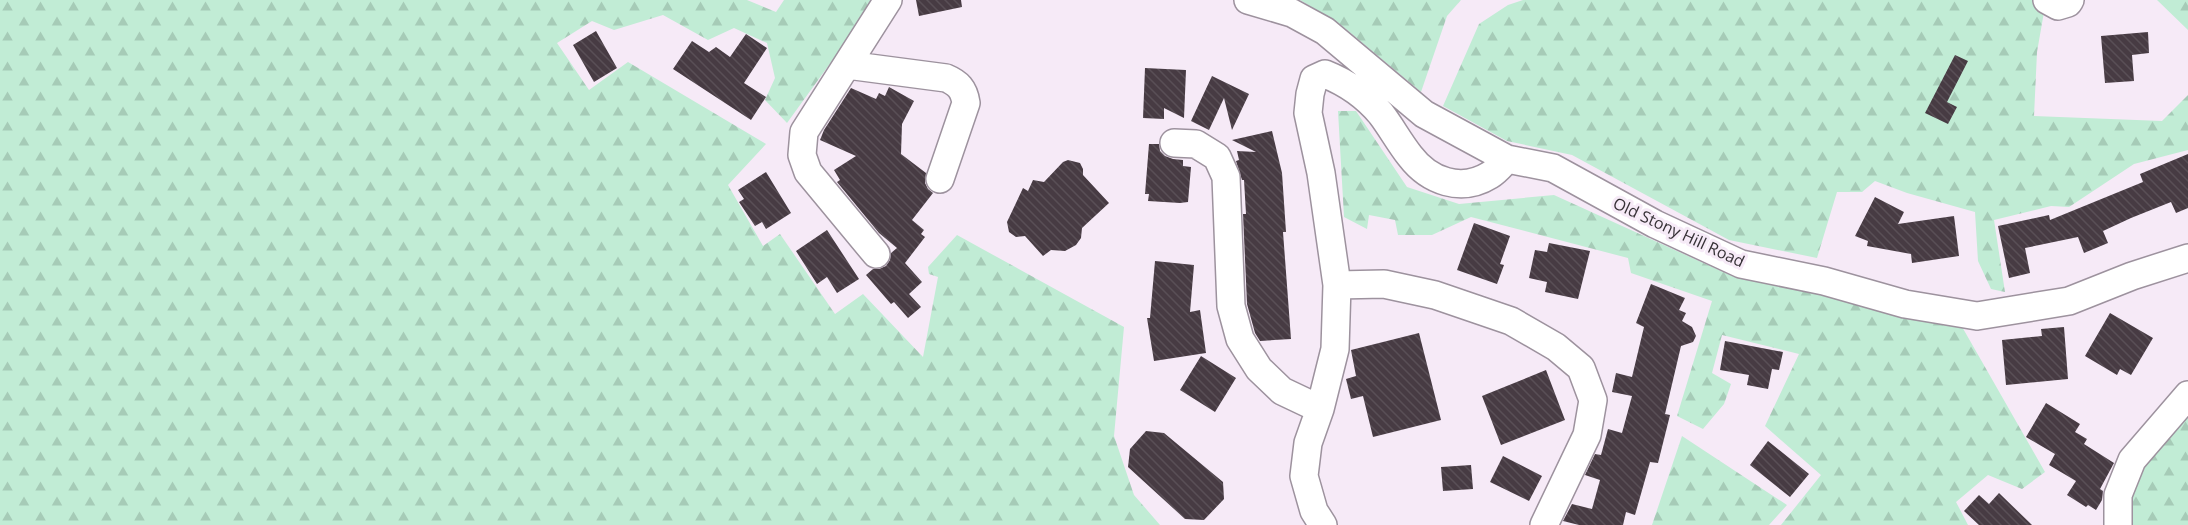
<svg xmlns="http://www.w3.org/2000/svg" width="2188" height="525" font-family="'Open Sans',sans-serif">
<style>
.forest{fill:url(#forest-firs)}
.building{fill:url(#building-back-hatch)}
.lines{fill:none;stroke-linecap:round;stroke-linejoin:round}
.minor-casing{stroke:#9d929e;stroke-width:30}
.minor{stroke:#fff;stroke-width:27}
.labels{text-anchor:middle;dominant-baseline:central;stroke-width:6;stroke-linejoin:round;paint-order:stroke}
.street-label{font-size:16px;fill:#353035;stroke:#f6eaf7}
</style>
<defs>
<pattern id="forest-firs" width="22" height="20" patternUnits="userSpaceOnUse" patternTransform="scale(1.5)"><rect width="22" height="20" fill="#c1ecd5"/><path d="M5 1l3.5 6h-7zM16 11l3.5 6h-7z" fill="#a6cbb7"/></pattern>
<pattern id="building-back-hatch" width="6" height="6" patternUnits="userSpaceOnUse" patternTransform="scale(1.5)"><rect width="6" height="6" fill="#473b43"/><path d="M-1 5l2 2M0 0l6 6M5-1l2 2" fill="none" stroke="#594f56"/></pattern>
</defs>
<rect width="100%" height="100%" fill="#f6eaf7"/>
<!-- forest -->
<path class="forest" d="M0,0h747l29,12 8,-12h92l-89,123 -22,-23 10,-22 -8,-35 -33,-15 -26,12 -45,-25 -49,15 -22,-9 -35,22 32,47 39,-28 138,82 -38,41 35,61 17,-12 55,80 28,-20 60,63 15,-80 -9,-3 -1,-7 29,-32 167,92 -10,109 20,59 26,30h-1160z
M1300,0h161l-14,16 -26,76 -80,-67z
M1523,0h513l8,12 -7,40 -3,64 128,5 26,-26v55l-54,14 -65,43 -18,-1 -57,14 11,72 -14,-3 -13,-28 -3,-49 -68,-19 -32,-12 -13,11h-25l-20,66 -88,-18 -157,-85 -65,-14 -64,-35 36,-82 29,-19z
M2157,0h31v30z
M1338,111h18l51,76 52,17 95,-9 178,81 229,49 84,147 -23,17 -34,-14 -32,27 12,23h-187l40,-50 -56,-49 34,-72 -77,-19 -10,38 19,11 -7,20 -21,25 -26,-13 35,-115 -81,-28 -3,-15 -157,-41 -39,18h-34l-3,-15 -26,-5 -2,14 -23,-12z
M2188,406v119h-58l-3,-31 13,-32z
M1682,436l105,69 -18,20h-117z"/>
<!-- building -->
<path class="building" d="M916,0h45l1,7 -43,9z
M596,31l21,37 -23,14 -21,-37z
M2148,32l1,21 -17,2 2,26 -29,2 -4,-47z
M746,34l21,14 -23,35 22,14 -15,23 -78,-51 19,-28 17,11 7,-5 14,10z
M1955,55l13,6 -21,41 10,5 -9,17 -23,-11z
M1145,68l41,2 -2,48 -20,-10v11l-21,-1z
M1212,76l37,18 -17,36 -8,-32 -15,32 -18,-9z
M889,87l25,14 -12,23 -1,30 25,19 -1,10 3,6 5,4 -21,27 12,10 -3,4 4,3 -20,26 17,19 -13,12 12,13 -13,11 -14,-16 -3,2 -25,-29 7,-6h6l7,-3 4,-6 1,-7 6,-5 -18,-15 -42,-51 3,-2 -6,-10 22,-14 -36,-16 4,-10 27,-42 25,11 3,-6 6,3z
M1272,131l10,42 4,59h-3l8,107 -31,2 -5,-8 -8,-29 -4,-90h3l-2,-34h-2l-6,-19 3,-1 -2,-9 19,1 -24,-12z
M1149,144h10l1,7 5,5 8,3 10,1v6l8,1 -3,35 -8,1 -32,-2 1,-7h-4z
M2188,154v54l-12,5 -5,-11 -40,16 -28,13 5,12 -24,10 -6,-16 -53,11 5,25 -21,5 -11,-52 51,-11 1,5 93,-38 -3,-8z
M1068,160l12,3 3,6v6l26,28 -27,25 -1,10 -5,7 -11,6 -14,-1 -8,6 -18,-20 -9,1 -7,-5 -2,-10 16,-34 5,3 5,-11 11,2 19,-20z
M766,172l25,41 -25,16 -4,-7 -7,4 -16,-24 5,-3 -6,-9z
M1875,197l29,15 -6,12 56,-8 5,40 -47,7 -1,-9 -44,-8 1,-5 -13,-5z
M1474,223l36,13 -10,28 4,1 -7,19 -40,-14z
M827,230l32,49 -22,14 -10,-16 -10,7 -21,-33z
M1549,243l41,8 -12,48 -33,-7 2,-10 -18,-4 6,-28 12,2z
M1155,261l39,4 -4,47 10,-2 6,43 -52,8 -7,-43h3z
M1651,284l34,14 -6,12 7,3 -4,8 10,6 4,9 -3,6 -12,4 -16,68 5,1 -12,48 -8,-1 -15,53 -9,-3 -3,13h-44l-16,-4 9,-17 20,5 8,-29 -15,-5 10,-21 6,1 7,-26 14,4 10,-37 -20,-4 4,-19 16,4 12,-50 -8,-4z
M2110,313l43,25 -22,37 -11,-6 -3,6 -32,-19z
M2064,327l4,52 -62,6 -4,-45 40,-4 -1,-7z
M1419,333l22,87 -68,17 -10,-41 -12,3 -5,-20 10,-3 -5,-26z
M1725,341l58,11 -4,18 -7,-1 -4,20 -21,-4 2,-10 -29,-5z
M1201,356l35,22 -21,34 -35,-22z
M1546,370l19,50 -64,25 -19,-49z
M2046,403l34,21 -5,8 12,7 -3,5 30,19 -14,26 3,2 -1,9 -6,10 -8,-5 -2,2 -19,-12 9,-14 -27,-16 6,-11 -29,-17z
M1146,431l18,2 59,49 1,17 -20,21 -19,-1 -57,-52 2,-18z
M1768,441l41,33 -19,23 -40,-32z
M1503,456l39,20 -13,25 -39,-19z
M1471,465l2,24 -30,2 -2,-24z
M1999,493l33,32h-53l-15,-14 15,-16 10,9z"/>
<g class="lines">
<!-- minor casing -->
<g class="minor-casing">
<path id="minor" d="M1248,0l44,13 33,18 99,83 83,45 46,9 102,56 86,40 83,17 81,23 72,12 92,-15 63,-25 56,-18
M2047,0l11,6 10,-3 2,-3
M847,65l99,13c12,5 18,11 20,25l-26,76
M1174,143l22,1 21,13 9,20 5,129 9,33 19,30 23,22 38,18
M876,254l-68,-82 -6,-17 2,-23 84,-132
M1337,285l47,-1 51,11 76,26 45,26 25,21 12,32 -6,35 -43,90
M1323,525l-9,-14 -10,-35 4,-33 12,-34 15,-60 2,-64 -16,-112 -13,-60 2,-19 4,-15 11,-5c20,8 41,22 56,40 10,13 18,28 29,42 19,25 51,37 80,19 7,-4 12,-11 17,-16
M2118,525v-30l14,-35 56,-65"/>
</g>
<!-- minor -->
<use href="#minor" class="minor"/>
</g>
<g class="labels">
<!-- street labels -->
<g class="street-label">
<text transform="translate(1679 232) rotate(25)">Old Stony Hill Road</text>
</g>
</g>
</svg>
